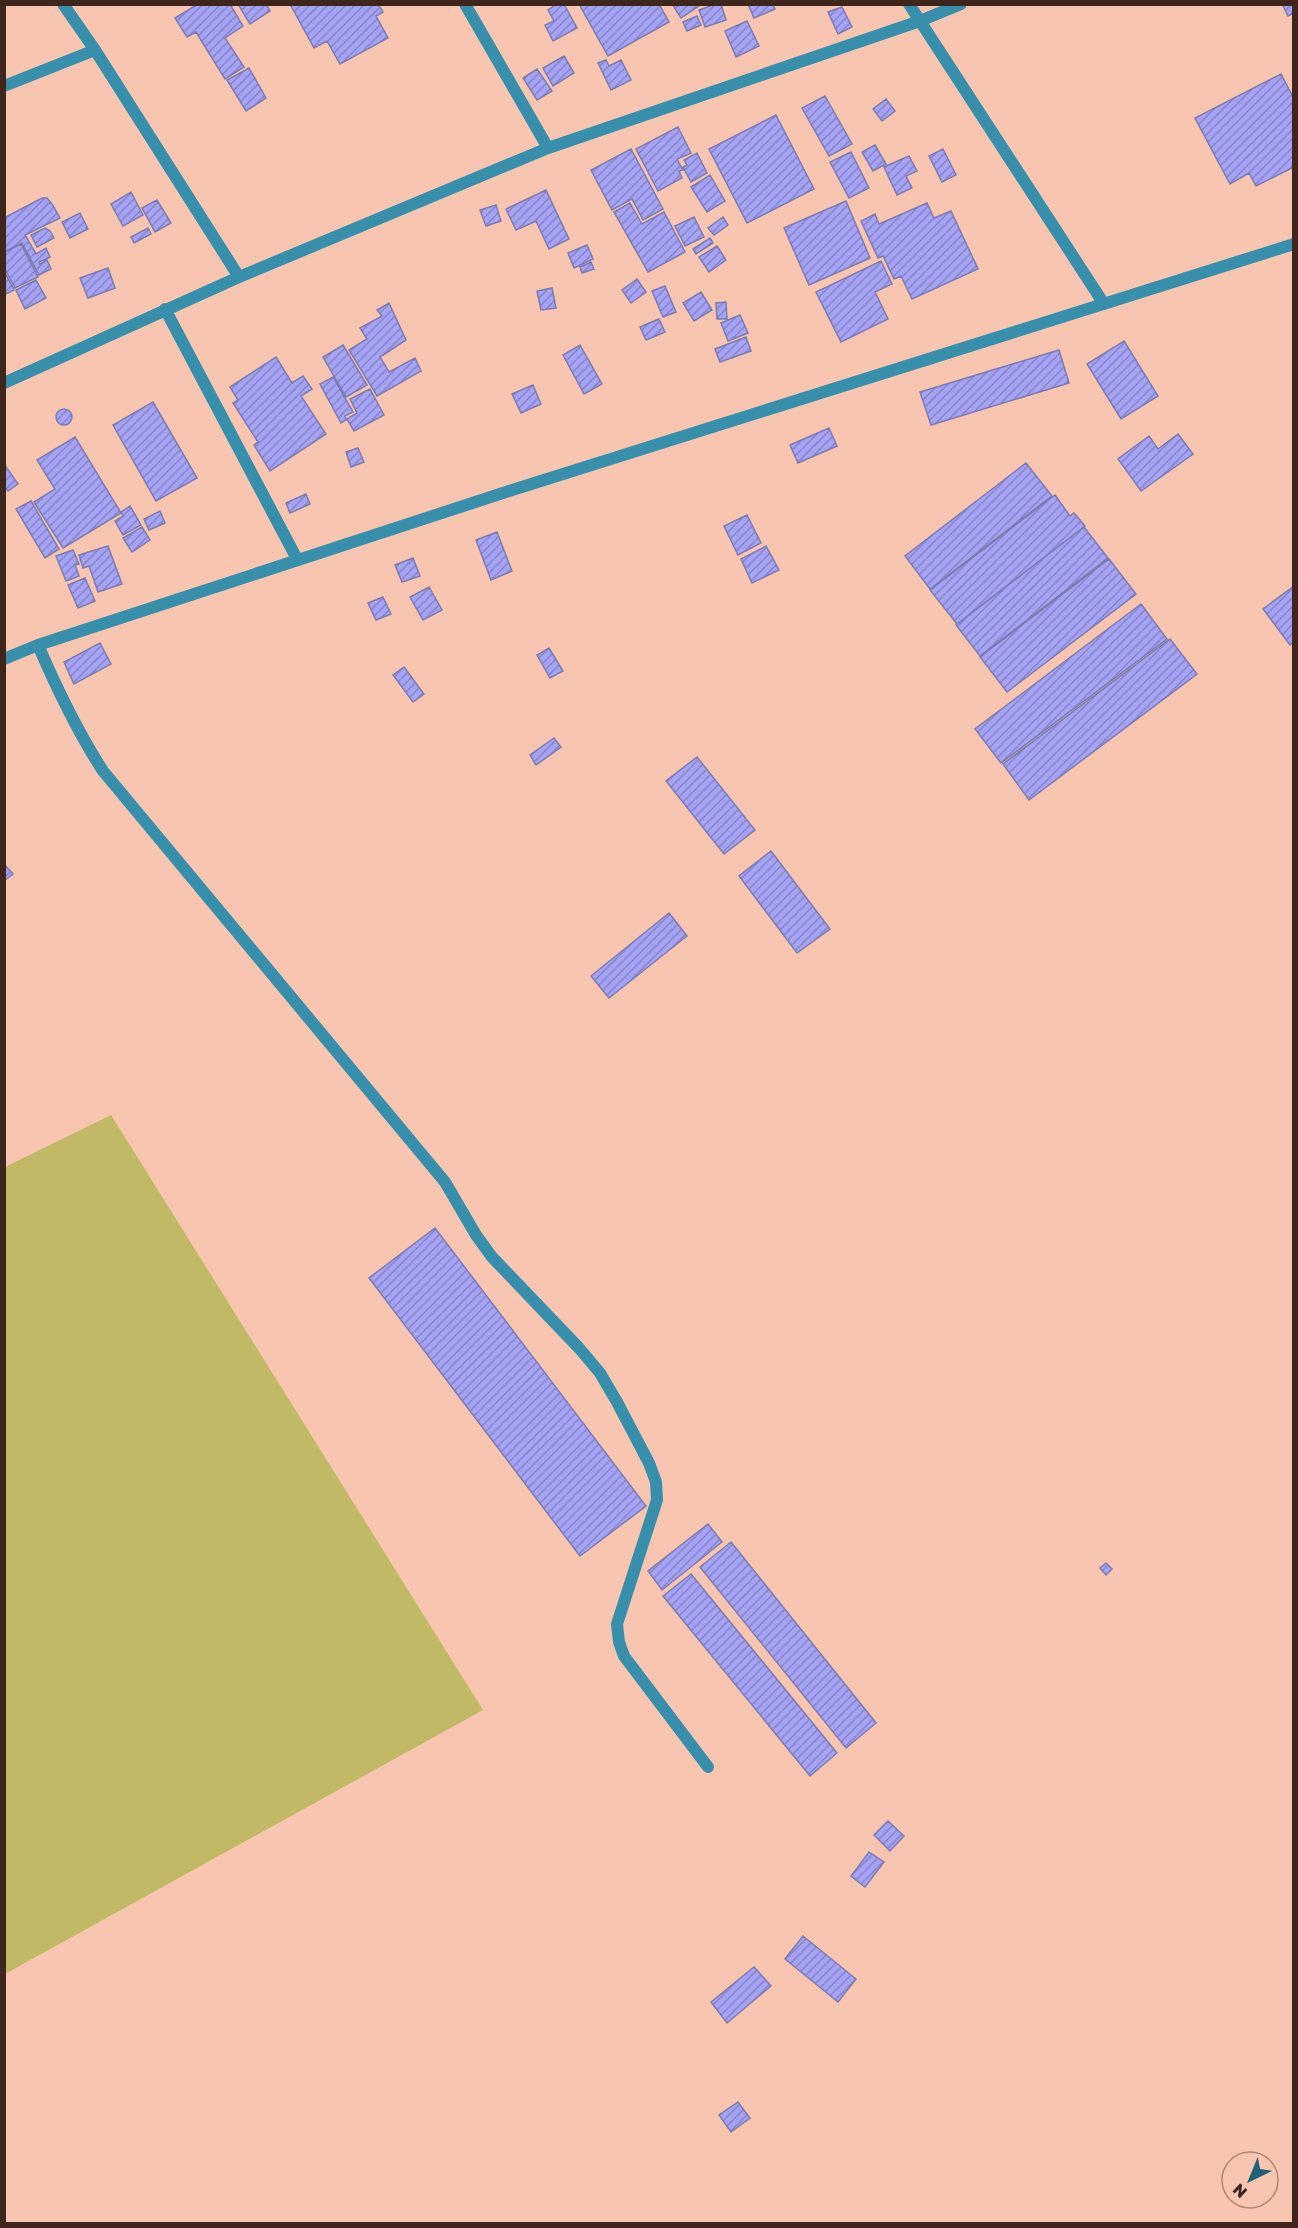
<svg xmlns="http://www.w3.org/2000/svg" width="1298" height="2228" font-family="'Golos Text',sans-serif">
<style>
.grass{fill:#c1b965}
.building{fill:url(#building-hatch);stroke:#7c7bb1;stroke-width:1.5}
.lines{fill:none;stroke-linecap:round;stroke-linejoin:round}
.street{stroke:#378fac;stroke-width:12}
</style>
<defs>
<pattern id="building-hatch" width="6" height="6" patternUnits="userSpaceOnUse" patternTransform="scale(1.5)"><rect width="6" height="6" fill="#a5a3f6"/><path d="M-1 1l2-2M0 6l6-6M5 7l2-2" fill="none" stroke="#8885c6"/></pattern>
</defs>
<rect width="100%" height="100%" fill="#f8c6b0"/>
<!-- grass -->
<path class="grass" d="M111,1115l372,595 -478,264v-807z"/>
<!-- building -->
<path class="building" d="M198,4h32l13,22 -18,12 19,29 -19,12 -29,-47 -9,5 -12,-19z
M238,4h28l4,7 -20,13z
M290,4h88l5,8 -7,4 12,22 -48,26 -13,-23 -13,7z
M557,4h7l13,24 -24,13 -8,-16 9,-4 -6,-11z
M579,4h80l10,18 -61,34z
M672,4h30l-21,14z
M716,4h5l5,16 -21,7 -6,-17z
M748,4h25l2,5 -21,9z
M1282,4h12v9l-6,3z
M842,7l10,20 -14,7 -10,-22z
M697,16l4,9 -14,6 -4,-9z
M747,21l12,25 -23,11 -11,-26z
M564,56l10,17 -21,13 -10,-18z
M606,60l3,6 12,-6 10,20 -20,10 -13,-27z
M249,68l17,30 -20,13 -19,-31z
M537,69l15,22 -15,9 -14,-22z
M1281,74l13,25v68l-38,19 -7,-13 -19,11 -35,-66z
M825,96l27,48 -23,12 -27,-48z
M886,99l9,12 -13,10 -9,-12z
M776,115l38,74 -67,34 -38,-74z
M678,127l13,26 -14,6 6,11 -4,1 3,7 -24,13 -22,-42z
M875,145l11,19 -13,7 -11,-19z
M631,149l32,60 -20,11 -11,-21 -20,11 -21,-40z
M943,149l13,26 -14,7 -13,-26z
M851,152l18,36 -20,10 -19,-36z
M697,153l10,20 -16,9 -8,-15 4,-2 -3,-5z
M909,156l8,15 -11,5 6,12 -15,7 -13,-28z
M710,175l15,26 -18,11 -16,-25z
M546,190l23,49 -20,10 -13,-28 -20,9 -10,-21z
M131,192l12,23 -20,11 -12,-22z
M42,198h5l5,6 8,14 -35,17 11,19 10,-6 4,9 -11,5 1,2 7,-4 4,9 -12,6 -17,-32 -18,9v-34z
M157,200l14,23 -16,9 -13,-24z
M846,201l24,57 -61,27 -25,-57z
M630,203l12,21 22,-12 21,40 -37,20 -34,-60z
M927,203l7,15 17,-7 27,58 -66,30 -11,-23 -7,3 -11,-23 -5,2 -17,-37 14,-7 4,10z
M496,205l5,16 -15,5 -6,-16z
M80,213l8,16 -18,9 -8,-16z
M694,217l10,20 -19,9 -10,-20z
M723,217l5,8 -14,10 -6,-7z
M45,228l5,3 4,7 -17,9 -6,-12z
M148,228l3,6 -17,9 -3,-6z
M710,238l3,5 -17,11 -3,-5z
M21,244l17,33 -23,11 -11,-21v-15z
M587,245l6,14 -19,9 -6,-15z
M717,246l9,14 -17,12 -10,-15z
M881,261l11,23 -17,8 13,27 -47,23 -25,-50z
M591,262l3,7 -12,4 -2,-6z
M108,268l7,20 -27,10 -8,-20z
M4,271l10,19 -10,5z
M637,279l9,13 -15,11 -9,-13z
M36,280l10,18 -21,11 -9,-19z
M665,286l11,26 -13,5 -11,-26z
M552,288l4,20 -15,2 -4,-19z
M701,292l11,18 -18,11 -11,-18z
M726,302l1,17h-10l-1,-16z
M389,303l17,37 -26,17 9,15 26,-14 6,13 -44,25 -28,-46 18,-11 -7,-11 22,-12 -5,-6z
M740,315l8,18 -20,8 -7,-18z
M659,319l6,13 -19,8 -6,-13z
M746,337l5,14 -31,11 -5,-13z
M1124,341l34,55 -37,23 -34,-55z
M343,345l24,40 -21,12 -23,-40z
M580,345l22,39 -18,10 -21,-39z
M1059,350l10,33 -138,42 -11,-33z
M276,357l16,26 11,-7 9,13 -11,7 25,38 -56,37 -16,-26 4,-3 -25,-39 5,-3 -8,-13z
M333,377l20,35 -8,4 1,4 -5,3 -21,-39z
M533,385l8,19 -20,9 -9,-19z
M370,389l14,26 -30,16 -7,-12 10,-6 -7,-14z
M153,402l44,76 -41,23 -43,-76z
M56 417a8 8 0 1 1 16 0a8 8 0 1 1-16 0Z
M829,428l8,18 -39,17 -8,-18z
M1178,434l15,20 -52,37 -23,-32 31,-23 9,13z
M75,437l46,76 -58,35 -29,-46 21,-13 -18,-29z
M358,448l6,14 -13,5 -5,-15z
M1026,463l26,33 -122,93 -25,-33z
M4,464l14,20 -10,7 -4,-5z
M306,494l4,10 -20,9 -4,-10z
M1055,495l15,21 4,-3 11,13 -128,98 -27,-34z
M31,501l28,48 -14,9 -29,-49z
M130,506l11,19 -18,10 -8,-14 8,-5 -2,-4z
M160,511l5,12 -16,7 -5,-11z
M747,515l14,28 -23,12 -14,-29z
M142,527l8,13 -18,12 -9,-14z
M1084,527l24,31 -128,98 -24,-31z
M497,532l15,39 -21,9 -15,-40z
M108,546l14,38 -24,8 -9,-26 -6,2 -4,-13z
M766,546l13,24 -27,13 -11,-24z
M73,550l6,14 -4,1 4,11 -13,5 -10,-25z
M413,558l7,18 -18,6 -7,-17z
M1109,559l27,35 -129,98 -27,-35z
M85,578l10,23 -17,7 -10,-23z
M1294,586v56l-4,3 -27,-36z
M429,587l13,23 -19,10 -13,-23z
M383,597l8,17 -15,6 -8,-17z
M1141,604l26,35 -166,124 -26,-34z
M1170,639l27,35 -168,126 -26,-36z
M100,643l11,21 -37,20 -10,-22z
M549,648l14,23 -13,7 -13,-23z
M404,667l20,27 -11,8 -20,-27z
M554,738l7,9 -25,18 -6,-10z
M697,757l58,73 -31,24 -58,-73z
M771,851l59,78 -33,24 -58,-77z
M4,864l9,10 -9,7z
M669,913l18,23 -78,62 -18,-22z
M435,1228l211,278 -66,50 -211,-278z
M708,1524l14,18 -60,48 -14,-19z
M731,1542l145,181 -30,25 -146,-181z
M1106,1563l6,6 -6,6 -6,-7z
M691,1574l146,179 -27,23 -147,-180z
M888,1821l16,15 -14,15 -16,-16z
M869,1852l15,10 -19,25 -14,-11z
M803,1936l53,43 -18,23 -53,-43z
M754,1967l17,19 -44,37 -16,-21z
M738,2102l12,16 -19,14 -12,-17z"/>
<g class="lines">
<!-- street -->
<path class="street" d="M63,4l32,46 144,227
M465,4l83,144
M909,4l195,300
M4,86l91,-36
M165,309l132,250
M4,383l235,-106 309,-129 372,-127 41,-17
M38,645c19,44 39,86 65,126l342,411 31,53 16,22 87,91 21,25 17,29 32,61 7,19 1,18 -40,124 2,18 5,14 84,111
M4,659l34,-14 471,-154 785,-247"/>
</g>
<!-- border -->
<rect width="1298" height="2228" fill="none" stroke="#3e261c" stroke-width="12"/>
<!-- north arrow -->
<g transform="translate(1250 2180) rotate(223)"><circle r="28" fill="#f8c6b0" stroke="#ae8675" stroke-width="1.5"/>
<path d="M0-4.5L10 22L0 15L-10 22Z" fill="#216176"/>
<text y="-9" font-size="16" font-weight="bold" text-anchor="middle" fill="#3e261c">N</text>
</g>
</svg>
